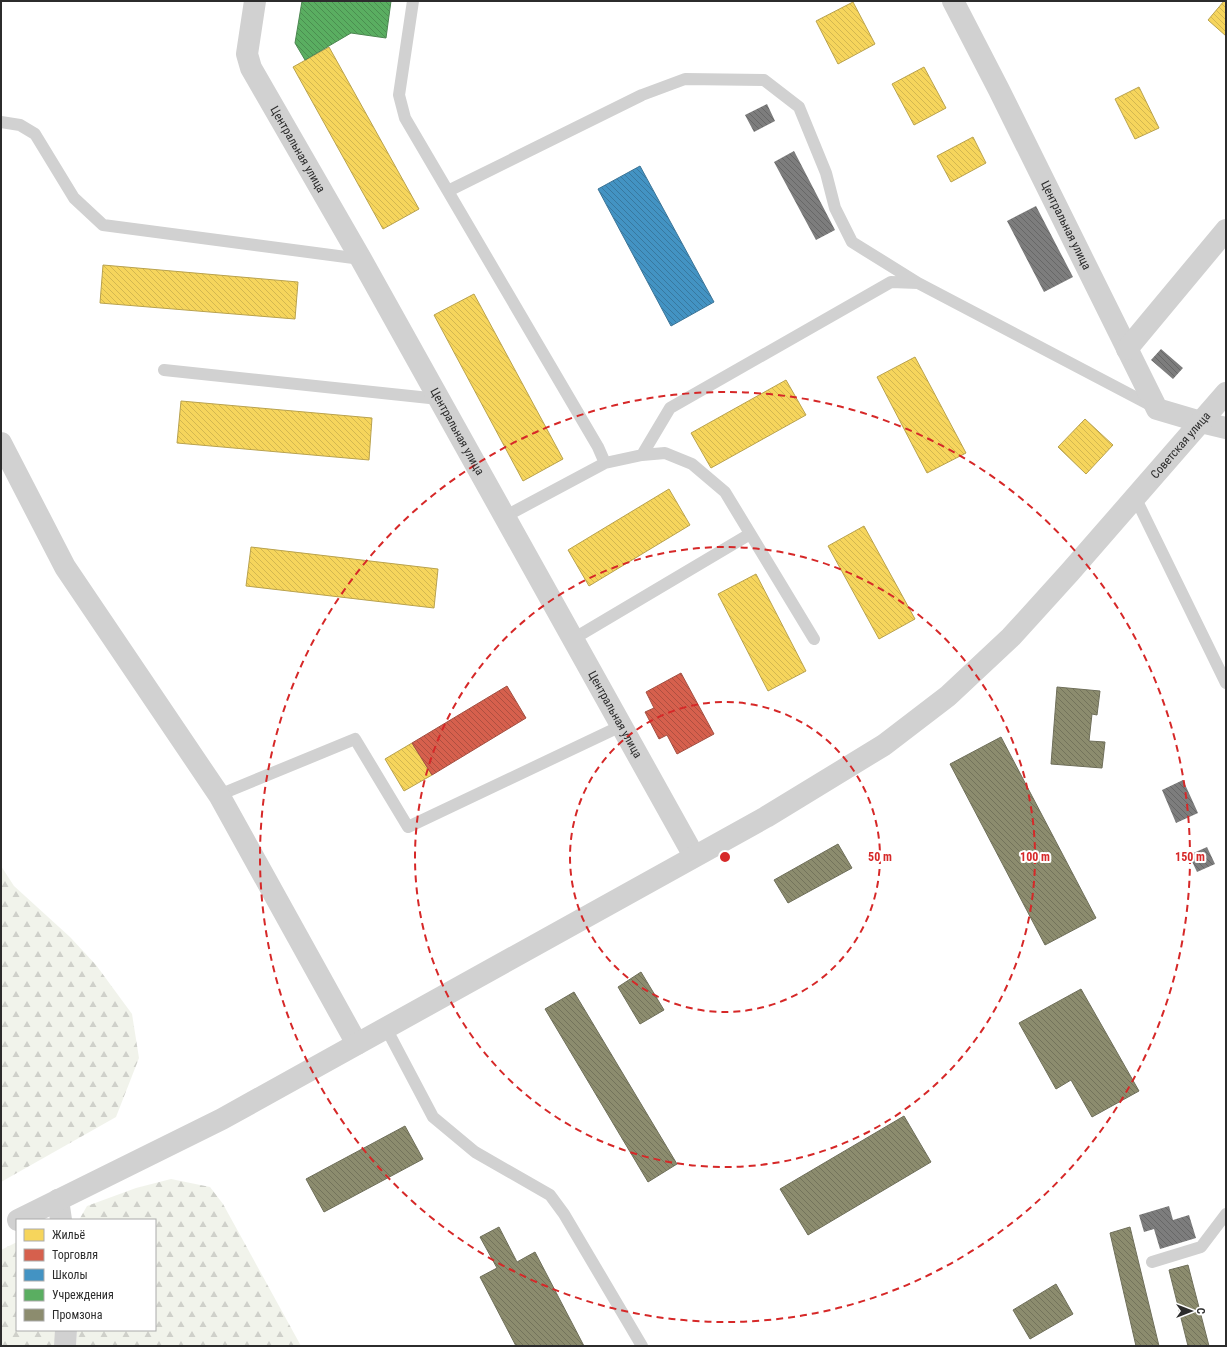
<svg xmlns="http://www.w3.org/2000/svg" width="1227" height="1347" font-family="'Roboto Condensed',sans-serif">
<style>
.forest{fill:url(#forest-firs)}
.homes{fill:url(#homes-back-hatch);stroke:#b9a24e}
.shops{fill:url(#shops-back-hatch);stroke:#a35043}
.schools{fill:url(#schools-back-hatch);stroke:#3c7496}
.public{fill:url(#public-back-hatch);stroke:#4c8751}
.industry{fill:url(#industry-back-hatch);stroke:#6f6f5a}
.building{fill:url(#building-back-hatch)}
.lines{fill:none;stroke-linecap:round;stroke-linejoin:round}
.service{stroke:#d1d1d1;stroke-width:12}
.minor{stroke:#d1d1d1;stroke-width:22}
.tertiary{stroke:#d1d1d1;stroke-width:22}
.ring{fill:none;stroke:#d62828;stroke-width:2;stroke-dasharray:7 5}
.labels{text-anchor:middle;dominant-baseline:central;stroke-width:4;stroke-linejoin:round;paint-order:stroke}
.street-label{font-size:12px;fill:#2c2c2c;stroke:#fff}
.centre{fill:#d62828;stroke:#fff;stroke-width:2}
.ring-label{font-size:12px;text-anchor:middle;font-weight:bold;fill:#d62828;stroke:#fff;stroke-width:4;stroke-linejoin:round;paint-order:stroke}
</style>
<defs>
<pattern id="forest-firs" width="22" height="20" patternUnits="userSpaceOnUse"><rect width="22" height="20" fill="#f1f3eb"/><path d="M5 1l3.5 6h-7zM16 11l3.5 6h-7z" fill="#cfd0ca"/></pattern>
<pattern id="homes-back-hatch" width="6" height="6" patternUnits="userSpaceOnUse"><rect width="6" height="6" fill="#f6d55c"/><path d="M-1 5l2 2M0 0l6 6M5-1l2 2" fill="none" stroke="#d3b750"/></pattern>
<pattern id="shops-back-hatch" width="6" height="6" patternUnits="userSpaceOnUse"><rect width="6" height="6" fill="#d6604d"/><path d="M-1 5l2 2M0 0l6 6M5-1l2 2" fill="none" stroke="#ae4f40"/></pattern>
<pattern id="schools-back-hatch" width="6" height="6" patternUnits="userSpaceOnUse"><rect width="6" height="6" fill="#4393c3"/><path d="M-1 5l2 2M0 0l6 6M5-1l2 2" fill="none" stroke="#38789f"/></pattern>
<pattern id="public-back-hatch" width="6" height="6" patternUnits="userSpaceOnUse"><rect width="6" height="6" fill="#5aae61"/><path d="M-1 5l2 2M0 0l6 6M5-1l2 2" fill="none" stroke="#4b8e50"/></pattern>
<pattern id="industry-back-hatch" width="6" height="6" patternUnits="userSpaceOnUse"><rect width="6" height="6" fill="#8c8c6e"/><path d="M-1 5l2 2M0 0l6 6M5-1l2 2" fill="none" stroke="#73735b"/></pattern>
<pattern id="building-back-hatch" width="6" height="6" patternUnits="userSpaceOnUse"><rect width="6" height="6" fill="#7d7d7d"/><path d="M-1 5l2 2M0 0l6 6M5-1l2 2" fill="none" stroke="#676767"/></pattern>
</defs>
<rect width="100%" height="100%" fill="#fff"/>
<!-- forest -->
<path class="forest" d="M1,866l13,20 56,51 26,28 36,49 7,44 -23,59 -115,65z
M171,1179l39,8 13,17 78,142h-225l1,-16h78v-110h-76l8,-14 49,-18z
M17,1242v88h43l-1,16h-58v-96z"/>
<!-- homes -->
<path class="homes" d="M1224,1h2v35l-18,-16z
M853,2l22,42 -37,20 -22,-43z
M329,47l90,162 -36,20 -90,-162z
M924,67l22,41 -32,17 -22,-41z
M1139,87l20,41 -24,11 -20,-40z
M973,137l13,26 -35,19 -14,-26z
M103,265l195,17 -3,37 -195,-16z
M474,294l89,165 -40,22 -89,-166z
M915,357l51,96 -39,20 -50,-96z
M786,380l20,35 -95,53 -20,-35z
M181,401l191,17 -3,42 -192,-17z
M1085,419l28,26 -27,29 -28,-27z
M669,489l21,36 -101,61 -21,-36z
M864,526l51,93 -36,20 -51,-93z
M251,547l187,22 -4,39 -188,-22z
M756,574l50,97 -38,20 -50,-97z
M412,743l20,32 -28,16 -19,-32z"/>
<!-- shops -->
<path class="shops" d="M681,673l33,61 -37,20 -10,-19 -8,4 -14,-27 9,-4 -8,-16z
M507,686l19,32 -94,57 -20,-32z"/>
<!-- schools -->
<path class="schools" d="M640,166l74,136 -43,24 -73,-137z"/>
<!-- public -->
<path class="public" d="M302,1h89l-5,37 -35,-5 -46,27 -10,-17z"/>
<!-- industry -->
<path class="industry" d="M1057,687l43,4 -3,24 -5,-1 -3,27 16,1 -3,26 -51,-4z
M1001,737l95,181 -51,27 -95,-181z
M838,844l14,24 -64,35 -14,-23z
M641,972l23,38 -24,14 -22,-37z
M1081,989l58,102 -47,26 -21,-37 -15,9 -37,-66z
M574,992l103,172 -29,18 -103,-173z
M904,1116l27,46 -123,73 -28,-46z
M405,1126l18,33 -99,53 -18,-33z
M499,1227l18,35 18,-10 49,94h-68l-36,-69 17,-9 -17,-31z
M1130,1227l29,119h-23l-26,-113z
M1188,1265l21,81h-21l-19,-76z
M1056,1284l17,30 -43,25 -17,-29z"/>
<!-- building -->
<path class="building" d="M767,104l8,17 -21,11 -9,-17z
M794,151l41,79 -19,10 -42,-78z
M1036,206l37,71 -29,15 -37,-71z
M1161,349l22,19 -10,11 -22,-19z
M1183,780l15,33 -22,10 -14,-33z
M1207,847l8,17 -18,8 -8,-17z
M1169,1206l4,14 16,-5 7,23 -36,11 -6,-20 -10,3 -5,-17z"/>
<g class="lines">
<!-- service -->
<path class="service" d="M413,1l-14,94 6,23 193,329 7,16 37,-8 23,-2 27,11 33,28 89,147
M1,122l19,3 15,9 39,64 29,27 258,34
M448,191l194,-96 43,-16 79,1 35,27 27,66 9,35 17,34 66,41
M164,370l275,29
M642,455l28,-47 221,-126 27,1 236,124
M1135,497l91,186
M504,517l101,-54
M573,639l177,-105
M219,795l136,-56 53,88 213,-101
M386,1028l47,89 42,35 75,43 14,19 78,132
M1152,1262l49,-15 25,-33"/>
<!-- minor -->
<g class="minor">
<path id="s1" d="M255,1l-8,53 4,14 110,191 333,597"/>
<path id="s2" d="M953,1l46,89 158,319 44,13 25,6"/>
<path d="M1127,349l99,-119"/>
<path d="M1,443l64,124 154,228 138,249"/>
<path d="M58,1200l3,20"/>
<path d="M65,1346l1,-16"/>
</g>
<!-- tertiary -->
<path class="tertiary" id="s3" d="M18,1220l204,-101 544,-302 118,-72 64,-49 63,-59 59,-65 156,-179"/>
</g>
<!-- distance rings -->
<g class="ring">
<circle cx="725" cy="857" r="155"/>
<circle cx="725" cy="857" r="310"/>
<circle cx="725" cy="857" r="465"/>
</g>
<g class="labels">
<!-- street labels -->
<g class="street-label">
<text stroke="none"><textPath href="#s1" startOffset="162">Центральная улица</textPath></text>
<text stroke="none"><textPath href="#s2" startOffset="251">Центральная улица</textPath></text>
<text stroke="none"><textPath href="#s1" startOffset="486">Центральная улица</textPath></text>
<text stroke="none"><textPath href="#s3" startOffset="1411">Советская улица</textPath></text>
<text stroke="none"><textPath href="#s1" startOffset="810">Центральная улица</textPath></text>
</g>
</g>
<circle cx="725" cy="857" r="6" class="centre"/>
<g class="ring-label">
<text x="880" y="861">50 m</text>
<text x="1035" y="861">100 m</text>
<text x="1190" y="861">150 m</text>
</g>
<!-- border -->
<rect width="1227" height="1347" fill="none" stroke="#2c2c2c" stroke-width="4"/>
<!-- legend -->
<rect x="16" y="1219" width="140" height="112" fill="#ffffff" stroke="#ababab"/>
<rect x="24" y="1229" width="20" height="12" fill="#f6d55c" stroke="#ababab"/>
<text x="52" y="1239" font-size="12" fill="#2c2c2c">Жильё</text>
<rect x="24" y="1249" width="20" height="12" fill="#d6604d" stroke="#ababab"/>
<text x="52" y="1259" font-size="12" fill="#2c2c2c">Торговля</text>
<rect x="24" y="1269" width="20" height="12" fill="#4393c3" stroke="#ababab"/>
<text x="52" y="1279" font-size="12" fill="#2c2c2c">Школы</text>
<rect x="24" y="1289" width="20" height="12" fill="#5aae61" stroke="#ababab"/>
<text x="52" y="1299" font-size="12" fill="#2c2c2c">Учреждения</text>
<rect x="24" y="1309" width="20" height="12" fill="#8c8c6e" stroke="#ababab"/>
<text x="52" y="1319" font-size="12" fill="#2c2c2c">Промзона</text>
<!-- north arrow -->
<g transform="translate(1191 1311) rotate(90)" stroke="#ffffff" stroke-width="3" paint-order="stroke">
<path d="M0-3L7 15L0 10L-7 15Z" fill="#2c2c2c"/>
<text y="-6" font-size="11" font-weight="bold" text-anchor="middle" fill="#2c2c2c">С</text>
</g>
</svg>
